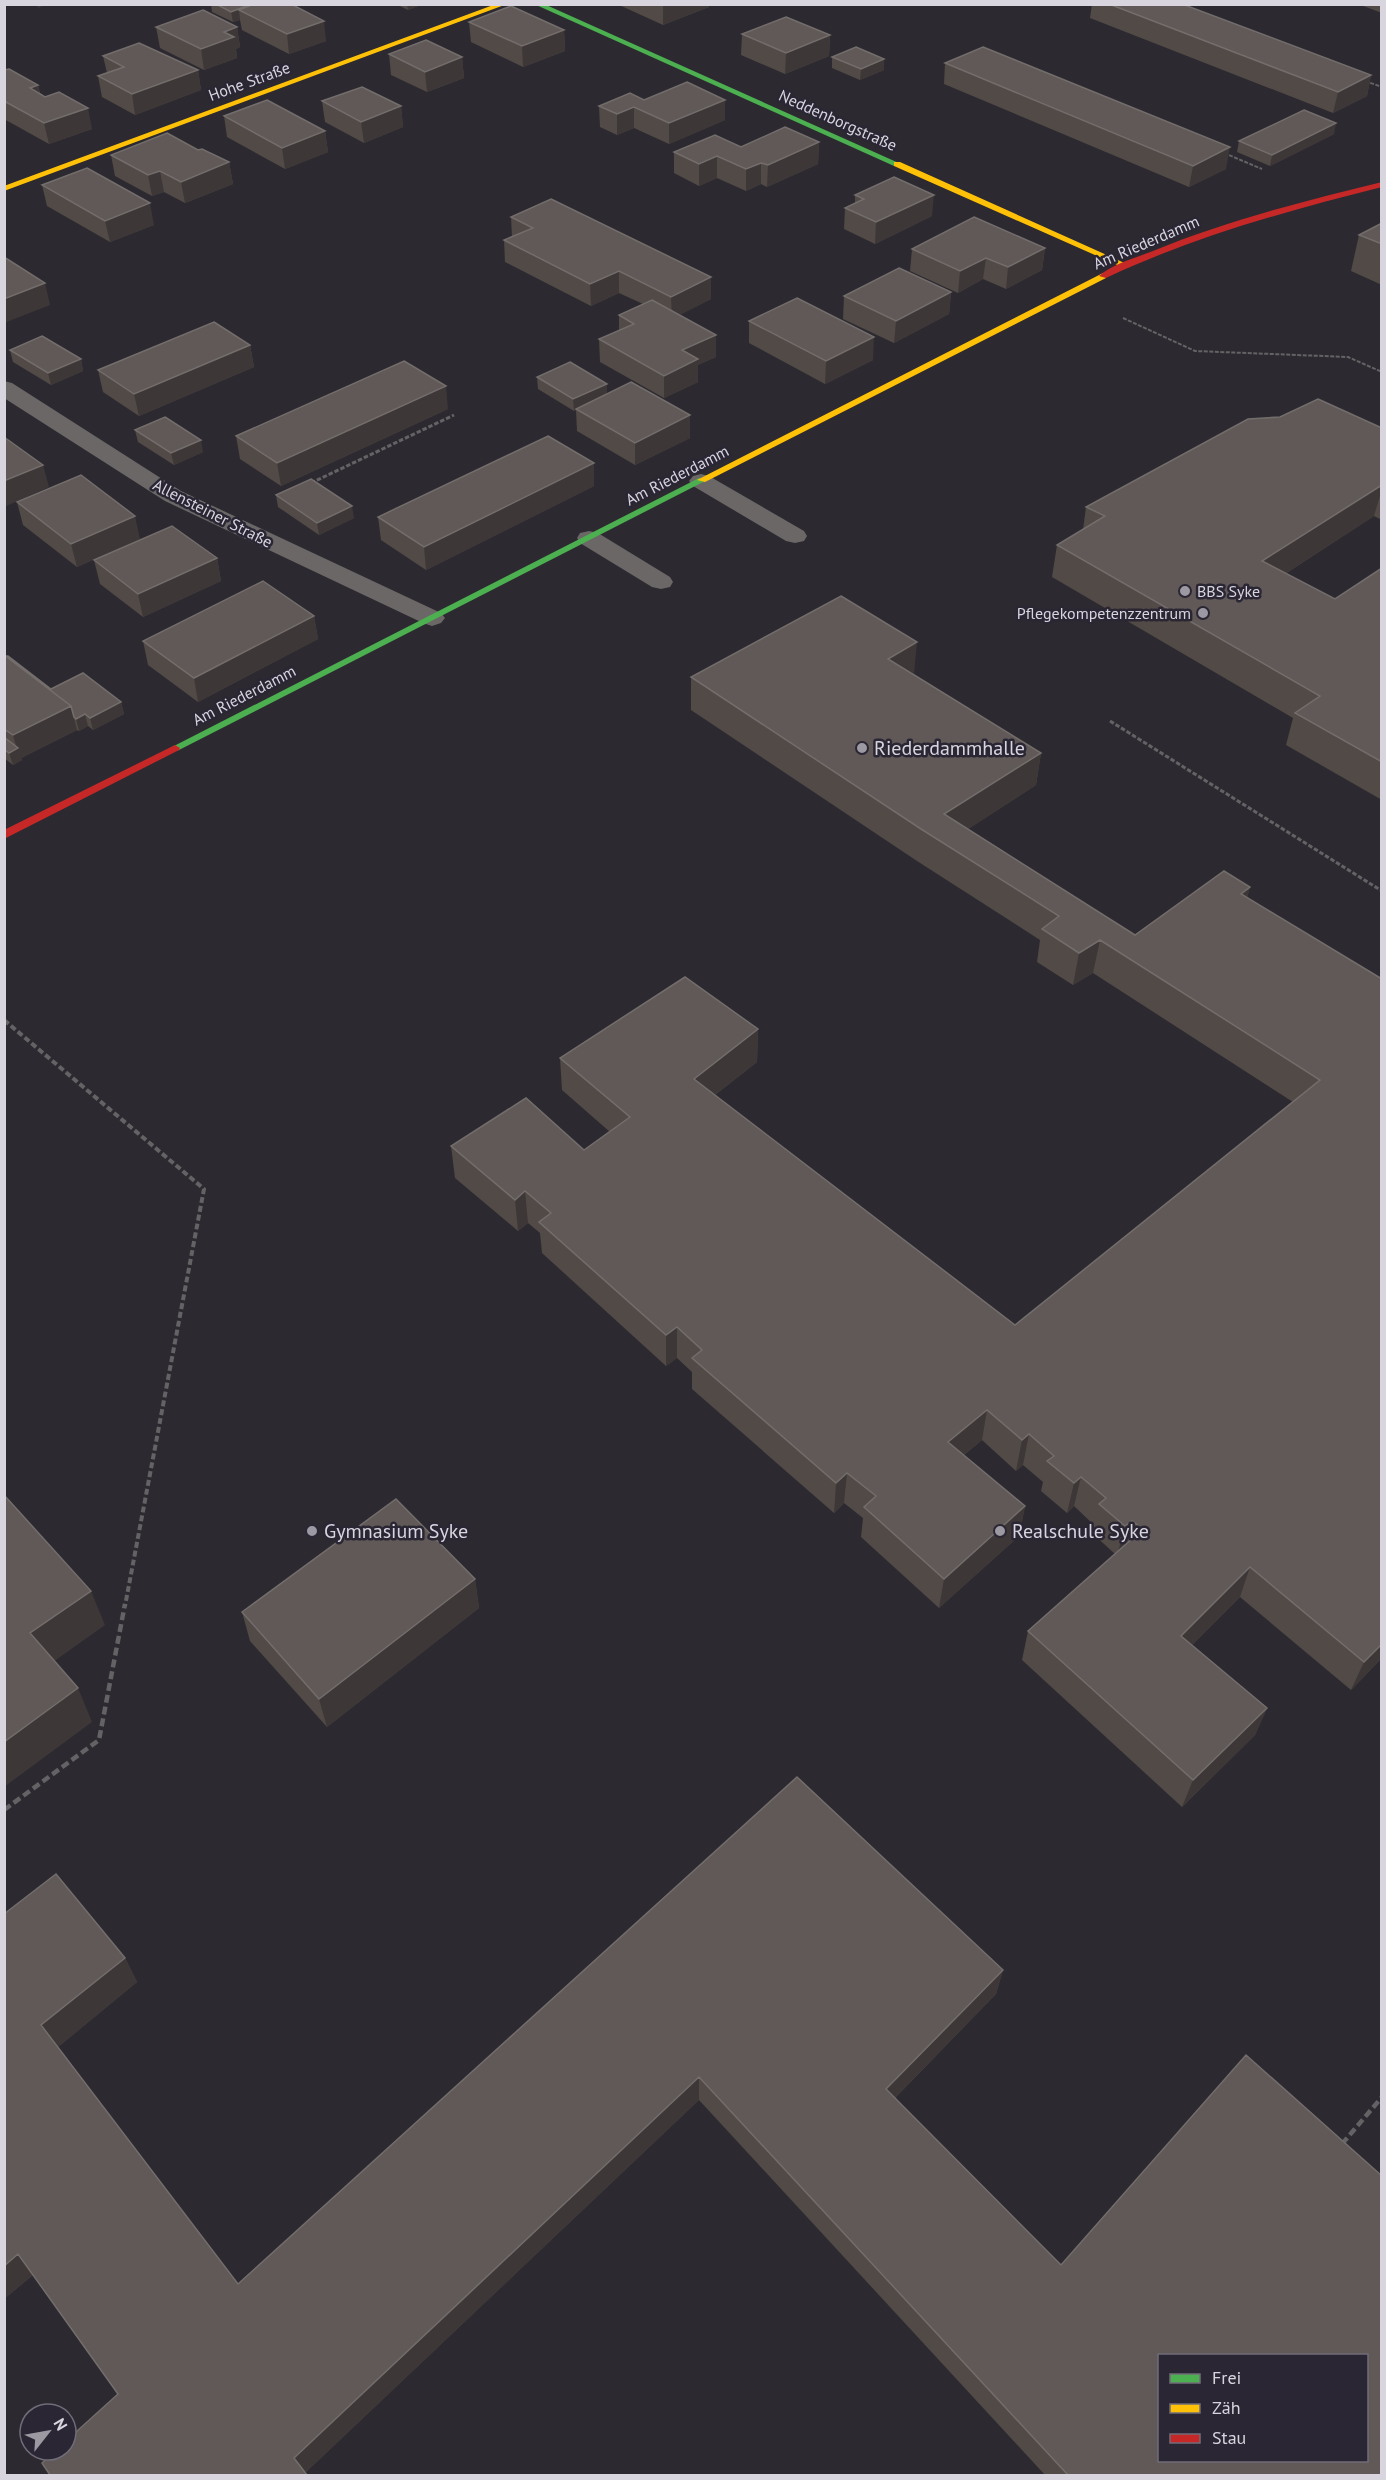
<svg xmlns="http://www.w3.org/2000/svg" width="1386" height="2480" font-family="'PT Sans',sans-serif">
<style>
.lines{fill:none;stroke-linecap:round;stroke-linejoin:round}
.path-far3{stroke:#646264;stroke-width:2;stroke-dasharray:4 1.5;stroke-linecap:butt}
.path-far2{stroke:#646264;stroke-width:3;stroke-dasharray:4.5 2;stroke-linecap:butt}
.path-far1{stroke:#646264;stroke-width:4;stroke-dasharray:6 3;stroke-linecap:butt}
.path{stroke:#646264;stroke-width:4.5;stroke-dasharray:8 4;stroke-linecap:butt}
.lane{fill:#6a6766;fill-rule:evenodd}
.street{fill:#6a6766;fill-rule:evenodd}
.fast{fill:#4caf50;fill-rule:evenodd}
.slow{fill:#ffc107;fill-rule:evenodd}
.jam{fill:#c62828;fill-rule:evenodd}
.wall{fill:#524a46}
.shaded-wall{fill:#3d3737}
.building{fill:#605957;stroke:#736d6c;stroke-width:1.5;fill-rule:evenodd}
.poi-dot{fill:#9c99a2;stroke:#2b2634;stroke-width:2}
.labels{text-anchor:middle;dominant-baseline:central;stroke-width:5;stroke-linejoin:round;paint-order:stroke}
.far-street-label{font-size:16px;fill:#d8d5df;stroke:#2b2634}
.far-poi-label{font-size:16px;fill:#d8d5df;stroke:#2b2634;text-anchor:start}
.poi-label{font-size:20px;fill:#d8d5df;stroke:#2b2634;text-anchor:start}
</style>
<rect width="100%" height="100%" fill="#2c2a30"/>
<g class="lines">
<!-- path-far3 -->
<path class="path-far3" d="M1365,81l17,6
M1224,153l38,16
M1123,318l72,33 153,6 34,15"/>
<!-- path-far2 -->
<path class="path-far2" d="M311,483l143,-68
M1110,721l272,170"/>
<!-- path-far1 -->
<path class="path-far1" d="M4,1020l200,169 -79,417"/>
<!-- path -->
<path class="path" d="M4,1810l95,-70 26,-136
M1342,2144l40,-47"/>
<!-- lane -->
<path class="lane" d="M701,474l8,2 95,55 3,5 -3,5 -9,2 -9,-2 -93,-55 -4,-5 4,-5z
M589,531l9,2 72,44 3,5 -3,5 -9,2 -9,-2 -72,-44 -3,-5 3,-5z"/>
<!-- street -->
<path class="street" d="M4,381l8,2 169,108 260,122 4,5 -4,5 -9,3 -9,-3 -258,-122 -161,-103z"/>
<!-- fast -->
<path class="fast" d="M534,4h10l357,160 -7,2z
M699,478l8,2 -528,270 -4,1 -5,-3z"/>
<!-- slow -->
<path class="slow" d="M496,4h11l-503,187v-5z
M894,162h6l229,103 -7,2 -228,-101z
M1103,273l3,1v4l-401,204 -8,-2z"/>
<!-- jam -->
<path class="jam" d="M1382,182v5c-95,24 -187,49 -276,91l-7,-2c14,-12 36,-18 54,-25 73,-30 151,-50 229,-69z
M175,745l5,3 -1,2 -175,89v-9z"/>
</g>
<!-- wall -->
<path class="wall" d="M211,4h80l35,37 -37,13 -47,-24 -2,-10 -7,2 -21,-10z
M396,4h27l-15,6z
M617,4h92v3l-46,18z
M1092,4h90l189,71 -4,21 -34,17 -243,-95z
M1358,4h24v9z
M469,22l95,8 1,21 -42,16 -52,-25z
M156,27h81l3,20 -4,2 1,9 -33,12 -44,-22z
M742,34l88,1 -1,21 -44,18 -44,-19z
M389,54l73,3 2,21 -37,14 -36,-17z
M103,56l95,14 3,20 -66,25 -33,-18 -4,-21 9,-3z
M832,57l52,2v11l-24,10 -28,-12z
M945,63l281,106 -37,18 -245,-103z
M4,70l34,15 2,8 52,36 -43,15 -45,-25z
M644,100l81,20 -56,24 -35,-16 -17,7 -17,-8 -1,-21z
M322,101l79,5 2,21 -39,16 -39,-21z
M224,116l101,15 3,21 -43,17 -58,-32z
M1334,134l-64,32 -33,-14 2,-11z
M819,142l-1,22 -51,23 -6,-3 -15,7 -29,-13 -18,8 -25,-13v-21l67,-5z
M198,150l31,12 4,22 -48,19 -21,-11 -12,4 -37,-20 -4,-21z
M42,185l112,40 -44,17 -63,-36z
M855,195l77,21 -57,28 -31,-15 1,-21 10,-5z
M511,217l200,60v22l-32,16 37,20v22l-18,8v17l-34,16 -64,-36 -1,-23 20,-9v-15l24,-11 -24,-11 -28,13 -86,-44 -1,-22 8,-3z
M1382,223v62l-31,-14 8,-36z
M1045,248l-3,22 -36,19 -23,-10 -25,14 -48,-22 2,-22z
M951,292l-2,22 -55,29 -51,-24 1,-23z
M749,321l124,39 -48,24 -76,-41z
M250,345l4,22 -115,49 -36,-24 -5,-22z
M10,350l71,9 2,12 -32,14 -38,-23z
M537,377l70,16 83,45 -55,27 -58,-34 -1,-21 -2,1 -36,-22z
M448,409l-167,77 -41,-27 -4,-23z
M1382,428v92l-8,-4 -89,58 50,25 47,-31v232l-96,-55 7,-27 -241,-141 5,-32 26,-15 3,-23z
M135,430l68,22 -29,13 -36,-23z
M594,486l-168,84 -45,-30 -3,-23z
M276,495l78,23 -35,17 -41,-28z
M17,502l123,37 -63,28 -54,-42z
M217,558l4,23 -78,36 -43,-33 -6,-24z
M314,616l4,23 -120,63 -50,-37 -5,-24z
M4,655l47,34 70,13 3,12 -31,16 -5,-4 -9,5 -2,-1 -56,28 1,2 -9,5 -9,-7z
M914,674l127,79 -5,32 -68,44 167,106 115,-48 -3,11 135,81v679l-31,32 -111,-93 -48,48 75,63 -12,27 -73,72 -160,-147 6,-29 87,-77 -23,-21 2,-8 -20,-19 -7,7 -26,-22 2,-9 -20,-17 -7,6 -34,-31 -18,15 61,51 -6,30 -80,72 -78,-71 2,-19 -19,-15 -10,10 -142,-124v-17l-15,-14 -11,8 -124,-113 -2,-20 -12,-10 -10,8 -63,-53 -4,-32 133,4 26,-18 -48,-42 -2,-32 198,-29 -1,33 -42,33 300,230 278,-223 -200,-129 -20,12 -36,-23 3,-22 -123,-79 -226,-151v-33z
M475,1579l4,29 -152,119 -77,-86 -8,-29z
M797,1777l206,193 -7,24 -101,104 166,167 321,210h-337l-346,-375 -394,373 -187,-79 -85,-119 -29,24v-385l121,44 12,24 -79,65 180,237z"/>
<!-- shaded-wall -->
<path class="shaded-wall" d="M37,4h10l-9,4z
M251,4h15l-27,6 1,10 -7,2 -2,-10z
M407,4h16l-15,6z
M709,4v3l-46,18v-20z
M324,21l2,20 -37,13 -2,-20z
M237,27l3,20 -4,2 1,9 -33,12 -3,-21 23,-17z
M564,30l1,21 -42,16 -1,-21z
M830,35l-1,21 -44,18 1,-21z
M462,57l2,21 -37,14 -2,-20z
M884,59v11l-24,10 1,-11z
M198,70l3,20 -66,25 -3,-21z
M1371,75l-4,21 -34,17 5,-21z
M38,85l4,21 -12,-18z
M725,100v20l-56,24v-21z
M401,106l2,21 -39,16 -3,-21z
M634,107v21l-17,7v-21z
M88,108l4,21 -43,15 -5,-21z
M1336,123l-2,11 -64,32 2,-11z
M325,131l3,21 -43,17 -3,-21z
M819,142l-1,22 -51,23 1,-22z
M1230,147l-4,22 -37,18 4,-21z
M717,156v22l-18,8v-22z
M229,162l4,22 -48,19 -4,-21z
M761,163v21l-15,7v-22z
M160,171l4,21 -12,4 -4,-21z
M934,195l-2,21 -57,28 1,-22z
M150,203l4,22 -44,17 -5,-21z
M1045,248l-3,22 -36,19 2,-22z
M986,258l-3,21 -25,14 2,-22z
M619,271v22l-28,13 -1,-22z
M711,277v22l-39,20 -1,-22z
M45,283l5,22 -46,18v-24z
M951,292l-2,22 -55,29 2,-22z
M716,335v22l-18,8v17l-34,16v-22l18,-26z
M874,337l-1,23 -48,24 1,-23z
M250,345l4,22 -115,49 -5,-22z
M81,359l2,12 -32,14 -3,-12z
M607,384v12l-31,13v1l-2,1 -1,-12z
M446,386l2,23 -167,77 -4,-23z
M690,415v23l-55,27v-22z
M201,440l2,12 -29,13 -3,-12z
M594,463v23l-168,84 -2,-23z
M43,465l6,22 -45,20v-26z
M1382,485v4l-8,27 -120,78 8,-33z
M352,506l2,12 -35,17 -2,-12z
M135,516l5,23 -63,28 -6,-23z
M217,558l4,23 -78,36 -5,-23z
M314,616l4,23 -120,63 -4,-24z
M917,642l-3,32 -28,17 2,-32z
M121,702l3,12 -31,16 -3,-12z
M71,706l6,24 -56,28 1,2 -9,5 -4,-12 8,-4 -4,-14z
M85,714l3,12 -9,5 -3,-12z
M1041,753l-5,32 -91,59 -1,-30z
M1250,887l-8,32 -1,-25z
M1100,940l-7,33 -20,12 6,-32z
M758,1029l-1,33 -63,49v-32z
M525,1191l3,32 -10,8 -3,-31z
M677,1327v31l-11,8v-31z
M987,1410l-5,30 -39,32 5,-30z
M1029,1434l-6,31 -7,6 6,-31z
M847,1473l-3,30 -10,10 2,-30z
M1081,1477l-7,29 -7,7 7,-30z
M1025,1506l-6,30 -80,72 5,-29z
M1132,1521l-8,29 -7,6 8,-30z
M1250,1567l-10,30 -68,68 9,-29z
M475,1579l4,29 -152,119 -8,-28z
M91,1591l14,34 -59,42 -16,-34z
M1382,1644v14l-31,32 13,-28z
M78,1688l14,34 -88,65v-45z
M1267,1708l-12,27 -73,72 11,-27z
M125,1958l12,24 -81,67 -15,-24z
M1003,1970l-7,24 -115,118 5,-23z
M699,2077v23l-395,374 -10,-16z
M18,2254l16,20 -30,25v-33z"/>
<!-- building -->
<path class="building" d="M216,4h35l-20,8z
M254,4h37l33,17 -37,13 -48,-24z
M1109,4h73l189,71 -33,17z
M511,6l53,24 -42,16 -53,-24z
M203,10l34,17 -13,5 10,5 -33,12 -45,-22z
M786,17l44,18 -44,18 -44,-19z
M426,40l36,17 -37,15 -36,-18z
M139,43l59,27 -66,24 -34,-18 26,-9 -21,-11z
M856,47l28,12 -23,10 -29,-12z
M983,47l247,100 -37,19 -248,-103z
M9,69l29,16 -8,3 15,9 14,-5 29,16 -44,15 -40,-22v-31z
M687,82l38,18 -56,23 -35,-16 -17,7 -18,-8 31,-13 14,7z
M362,87l39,19 -40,16 -39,-21z
M267,100l58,31 -43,17 -58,-32z
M1304,110l32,13 -64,32 -33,-14z
M785,127l34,15 -51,23 -7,-2 -15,6 -29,-13 -18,8 -25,-12 41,-17 26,12z
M167,133l31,17 4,-1 27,13 -48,20 -21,-11 -12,4 -37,-20z
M87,168l63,35 -45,18 -63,-36z
M894,177l40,18 -58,27 -31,-14 19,-9 -9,-4z
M551,199l160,78 -40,20 -52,-26 -29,13 -86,-44 29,-12 -22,-11z
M974,217l71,31 -37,19 -22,-9 -26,13 -48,-22z
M1382,223v21l-23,-9z
M4,257l41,26 -41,16z
M899,268l52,24 -55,29 -52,-25z
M797,298l77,39 -48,24 -77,-40z
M652,300l64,35 -34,15 16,9 -34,17 -65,-37 35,-15 -15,-9z
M214,322l36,23 -116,49 -36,-24z
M42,336l39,23 -33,14 -38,-23z
M404,361l42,25 -169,77 -41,-27z
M570,362l37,22 -34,15 -36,-22z
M631,382l59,33 -55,28 -59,-34z
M1318,399l64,29v57l-120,76 73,38 47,-31v194l-87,-49 25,-17 -263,-151 48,-29 -19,-9 162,-88 32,-2z
M165,417l36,23 -30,13 -36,-23z
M548,436l46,27 -170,84 -46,-30z
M4,437l39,28 -39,16z
M81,475l54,41 -64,28 -54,-42z
M311,479l41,27 -35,17 -41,-28z
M172,526l45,32 -79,36 -44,-34z
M263,581l51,35 -120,62 -51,-37z
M841,596l76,46 -29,17 153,94 -97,61 191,121 89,-64 26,16 -9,7 141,85v665l-18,18 -114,-95 -69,69 86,72 -74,72 -165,-149 115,-102 -11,-8 -7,5 -26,-22 7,-6 -25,-21 -7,6 -27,-22 7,-5 -25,-22 -7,6 -35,-30 -39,32 77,64 -81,73 -80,-72 12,-11 -29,-23 -11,10 -144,-125 10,-8 -25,-23 -11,8 -127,-113 12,-9 -26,-22 -10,9 -64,-54 75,-48 58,52 46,-33 -70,-59 125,-81 73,52 -64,50 321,246 305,-245 -220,-140 -21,13 -37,-24 17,-13 -138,-87 -230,-152z
M4,655l67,51 -58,29 -9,-6z
M6,656h2l43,33 32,-16 38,29 -31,16 -5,-4 -9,5 -2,-2 -3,-11z
M4,737l14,11 -9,5 -5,-4z
M4,1495l87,96 -61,42 48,55 -74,54z
M396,1499l79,80 -156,120 -77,-87z
M797,1777l206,193 -117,119 175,176 185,-210 136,121v299h-314l-369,-398 -405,381 13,17h-257l-8,-12 14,-13h10v-9l52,-47 -100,-140 -14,12v-352l52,-40 69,84 -84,67 197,259zM1160,2355h206v105h-206z"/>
<!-- markers -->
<g class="poi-dot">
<circle cx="1185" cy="591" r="6"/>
<circle cx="1203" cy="613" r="6"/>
<circle cx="862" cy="748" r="6"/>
<circle cx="312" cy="1531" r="6"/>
<circle cx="1000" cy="1531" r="6"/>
</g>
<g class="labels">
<!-- far-street labels -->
<g class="far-street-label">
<text transform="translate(249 81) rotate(-20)">Hohe Straße</text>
<text transform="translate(838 120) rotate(24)">Neddenborgstraße</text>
<text transform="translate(1146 242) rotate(-23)">Am Riederdamm</text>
<text transform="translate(677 475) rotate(-27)">Am Riederdamm</text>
<text transform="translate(213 513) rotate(27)">Allensteiner Straße</text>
<text transform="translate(244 695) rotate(-27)">Am Riederdamm</text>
</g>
<!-- far-poi labels -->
<g class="far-poi-label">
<text x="1197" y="591">BBS Syke</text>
<text x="1191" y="613" text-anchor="end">Pflegekompetenzzentrum</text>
</g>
<!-- poi labels -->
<g class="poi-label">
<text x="874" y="748">Riederdammhalle</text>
<text x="324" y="1531">Gymnasium Syke</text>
<text x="1012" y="1531">Realschule Syke</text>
</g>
</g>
<!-- border -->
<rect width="1386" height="2480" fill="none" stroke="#d8d5df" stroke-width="12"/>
<!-- legend -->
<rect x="1158" y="2354" width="210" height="108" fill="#2b2634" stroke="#706c78" stroke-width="1.5"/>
<rect x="1170" y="2374" width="30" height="9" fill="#4caf50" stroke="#706c78" stroke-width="1.5"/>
<text x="1212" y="2384" font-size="18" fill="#d8d5df">Frei</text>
<rect x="1170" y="2404" width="30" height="9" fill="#ffc107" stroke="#706c78" stroke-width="1.5"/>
<text x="1212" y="2414" font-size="18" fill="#d8d5df">Zäh</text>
<rect x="1170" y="2434" width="30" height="9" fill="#c62828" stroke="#706c78" stroke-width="1.5"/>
<text x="1212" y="2444" font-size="18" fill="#d8d5df">Stau</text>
<!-- north arrow -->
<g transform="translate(48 2432) rotate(59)"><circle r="28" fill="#2b2634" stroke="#706c78" stroke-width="1.5"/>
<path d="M0-4.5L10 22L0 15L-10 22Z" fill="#9c99a2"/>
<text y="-9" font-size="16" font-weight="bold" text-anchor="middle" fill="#d8d5df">N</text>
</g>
</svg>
